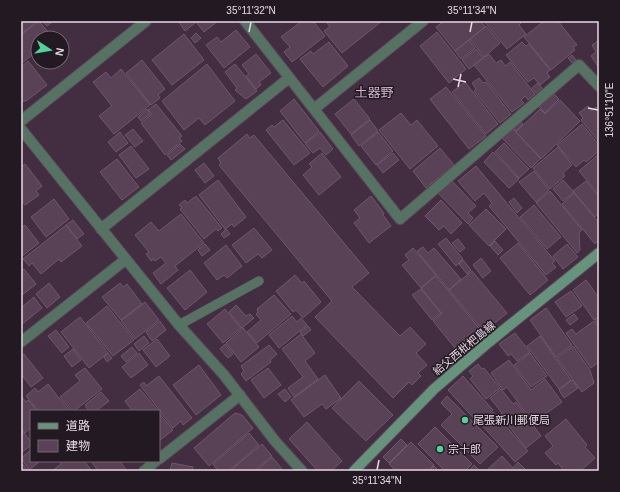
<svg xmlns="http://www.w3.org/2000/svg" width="620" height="492" font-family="Helvetica,'Noto Sans JP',sans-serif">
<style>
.building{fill:#5a4256;stroke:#6f566c}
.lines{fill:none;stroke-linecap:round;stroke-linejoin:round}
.service-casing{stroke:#5d495a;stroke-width:10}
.minor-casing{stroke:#5d495a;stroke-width:12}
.tertiary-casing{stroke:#5d495a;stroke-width:12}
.secondary-casing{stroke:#5d495a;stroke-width:12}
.service{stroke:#557262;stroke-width:9}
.minor{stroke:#557262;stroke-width:10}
.tertiary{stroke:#557262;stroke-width:10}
.secondary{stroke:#66937b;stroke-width:10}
.ticks{fill:none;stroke:#e8d9e5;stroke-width:1.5}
.poi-dot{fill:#4fd399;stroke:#231922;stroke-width:1.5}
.labels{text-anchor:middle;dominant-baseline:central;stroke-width:3;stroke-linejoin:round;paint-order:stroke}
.street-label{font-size:11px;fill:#e8d9e5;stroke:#231922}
.poi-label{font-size:11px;fill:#e8d9e5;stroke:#231922;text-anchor:start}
.quarter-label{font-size:13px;fill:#d3b6ce;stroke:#231922}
.neatline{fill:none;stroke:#e8d9e5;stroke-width:1.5}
.ticks-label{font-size:10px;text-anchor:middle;fill:#e8d9e5}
</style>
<rect width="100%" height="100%" fill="#432d40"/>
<!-- building -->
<path class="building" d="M21,21h16l-16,13z
M39,21l14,17h-15v12l-17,14v-29z
M42,21h9l1,1 -5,4z
M178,21h16l1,2 -10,8z
M195,21h23l-14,11z
M302,21h11l12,15 -33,26 -8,-10 6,-5 -9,-10z
M330,21h52l-40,32 -18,-22 6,-4 -3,-4z
M444,21h37l4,6 -30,24 -19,-24z
M484,21h37l1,1 -3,3 7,9 -19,15z
M544,21h14l19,24 -4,2 2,3 -24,20 -27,-33z
M486,26l14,17 -16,14 -14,-18z
M236,30l14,17 -26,21 -18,-23 11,-8 4,5z
M437,32l29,37 -17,14 -29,-37z
M196,33l5,5 -6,5 -4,-5z
M184,34l20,26 -32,25 -20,-25z
M469,40l6,8 -14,11 -6,-8z
M599,40v28l-8,-12 5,-4 -4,-7z
M329,42l19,24 -25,21 -23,-28 11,-8 2,3z
M522,42l4,4 3,-2 21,26 -3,3 3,4 -10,8 -6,-7 -6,4 -22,-27z
M476,49l7,9 -14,11 -7,-9z
M256,54l15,19 -12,9 2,3 -5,4 -10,-13 3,-2 -7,-9z
M489,54l7,9 5,-3 4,6 5,-4 25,32 -7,6 -3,-4 -4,4 3,3 -12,9 -38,-47z
M572,55l4,5 -4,3 -4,-5z
M142,60l23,29 -7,6 2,3 -9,7 -25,-32z
M28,61l19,24 -21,16h-5v-34z
M207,64l28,37 -30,24 -6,-7 -15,12 -22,-29z
M235,64l22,27 -11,8 -11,-9 2,-2 -12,-16z
M121,69l29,36 -36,29 -15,-18 13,-10 -19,-24 13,-10 5,6z
M479,78l4,5 3,-1 25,32 -11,9 -26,-32 2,-2 -4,-6z
M465,82l33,42 -12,10 -34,-42z
M538,83l4,5 -6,5 -4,-5z
M446,87l40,49 -17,13 -39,-50z
M552,92l7,7 -14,14 -7,-7z
M294,99l25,32 -14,12 -25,-32z
M354,99l16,20 -19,15 -16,-20z
M560,100l20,21 -39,38 -25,-27 24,-23 5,5z
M156,104l26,32 -3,2 3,3 -17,14 -24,-32 11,-9 -4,-4z
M588,106l4,5 4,-4 3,4v31l-18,-22 2,-2 -4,-5z
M147,109l3,5 -9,7 -3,-4z
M401,113l10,12 6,-5 21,26 -28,23 -31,-39z
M283,120l27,33 -16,12 -28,-35 6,-5 2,2z
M370,120l8,11 -19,15 -8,-11z
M519,120l4,4 -7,7 -5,-4z
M582,124l17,21v6l-13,11 -2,-2 -8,7 -19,-22z
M510,126l31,32 -10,10 -31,-32z
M133,129l10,12 -8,6 -10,-12z
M120,132l8,11 -12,9 -8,-10z
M320,132l13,17 -7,6 -6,-7 -7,5 -8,-9z
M378,132l15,19 -17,14 -15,-19z
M247,134l3,4 4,-3 115,138 -17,14 48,49 10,-9 16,17 -10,9 11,12 -9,8 3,3 -9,9 -3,-3 -16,16 -78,-81 17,-16 -113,-136 2,-2 -3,-5z
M504,143l25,26 -10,9 -24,-26z
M180,144l5,5 -14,11 -4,-5z
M131,146l18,23 -13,9 -17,-23z
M558,147l14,18 -9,8 2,3 -15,13 -17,-21z
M440,148l14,17 -28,23 -13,-17z
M493,152l26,27 -10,9 -25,-26z
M322,153l19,24 -22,18 -16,-20 9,-8 -3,-3z
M393,153l6,7 -16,13 -6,-8z
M599,154v41l-20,-24z
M117,159l22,28 -17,13 -22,-28z
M204,163l10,13 -9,7 -10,-13z
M25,164l17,22 -6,5 3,4 -14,10 -4,-5v-33z
M476,166l79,95 -3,2 4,4 -10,8 -57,-69 3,-3 -8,-10 -9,8 -17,-20z
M534,171l15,19 -13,12 -17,-20z
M218,180l28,37 -12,10 -2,-3 -7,5 -26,-34z
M563,180l11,12 -11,9 -10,-12z
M452,181l24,25 -8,7 5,5 -5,6 -30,-31z
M586,181l13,16v16l-4,4 -22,-26z
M550,191l32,39 -3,3 1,17 -3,3 -41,-50z
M574,193l25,30v17l-4,4 -33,-40z
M196,196l26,32 -4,3 -2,-2 -12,10 -24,-30 2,-2 -3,-2 6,-5 2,3z
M371,196l13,17 -1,2 8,11 -22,17 -15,-20 6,-5 -6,-8z
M514,198l8,10 -5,5 -8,-11z
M54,199l15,20 -23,18 -15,-20z
M441,200l21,23 -11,11 -7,-8 -5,4 -14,-14z
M534,205l27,32 -14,12 -27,-32z
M486,209l20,20 -17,17 -20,-21z
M181,214l23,29 -29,23 3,4 -17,14 -8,-11 13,-10 -5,-6 -6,4 -1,-2 -3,2 -5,-7 3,-2 -14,-17 16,-13 8,9z
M73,220l11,14 -7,5 -11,-14z
M25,225l14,18 -18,14v-29z
M66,225l16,21 -21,16 -2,-3 -18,15 -9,-11 -3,3 -6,-7z
M254,228l18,22 -10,8 -4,-4 -12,9 -14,-18z
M226,229l4,5 -6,4 -3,-4z
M446,238l17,21 -7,7 -18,-22z
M458,239l7,9 -5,4 -8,-9z
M495,241l8,9 -5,5 -8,-9z
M518,243l30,37 -18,15 -30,-37z
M205,244l5,6 -8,6 -4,-6z
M567,244l11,13 -15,12 -10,-13z
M226,245l16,21 -15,12 -3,-3 -7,5 -13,-17z
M423,247l5,6 6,-5 27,31 -12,11 -32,-39z
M413,248l23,27 -15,13 -19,-23 7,-5 -4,-5z
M481,258l10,13 -8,7 -10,-13z
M463,260l8,10 -4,4 -8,-10z
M24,269l12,15 -15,12v-25z
M190,270l17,22 -22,18 -18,-22z
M472,271l35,42 -23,19 -35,-42z
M295,275l7,8 2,-2 17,21 -18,16 -7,-8 -3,2 -17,-21z
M436,276l47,57 -24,20 -26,-32 9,-7 -21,-26z
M586,280l13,18v18l-5,4 -21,-30z
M49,283l11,14 -13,11 -11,-14z
M120,283l3,4 4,-3 15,20 -21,16 -19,-23z
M421,289l20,24 -9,7 -20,-25z
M571,291l11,15 -16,11 -11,-15z
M274,295l17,19 -34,29 -10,-11 14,-12 -5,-6 2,-2 -1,-3z
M34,297l8,11 -21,17v-19l1,1z
M145,302l14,18 -24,19 -14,-18z
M236,305l10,11 4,-2 4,4 -12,10 -13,-16z
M107,306l27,34 -21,16 -27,-33z
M546,308l26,37 -16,12 -26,-37z
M225,309l16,19 -18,15 -16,-19z
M574,314l4,5 -8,6 -4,-5z
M292,316l5,6 4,-4 6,7 -28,23 -10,-13z
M80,317l28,36 -19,15 -28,-36z
M599,317v9l-4,-6z
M160,321l6,9 -14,11 -6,-9z
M594,321l5,7v34l-8,6 -25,-35 6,-4 4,5z
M308,326l3,4 -8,6 -3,-4z
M243,328l16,19 -18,15 -15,-19z
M56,330l13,17 -7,6 -14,-17z
M515,333l15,19 -13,9 -6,-7 -3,2 -9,-12z
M301,334l14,19 -10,8 13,18 -24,18 -6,-9 15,-11 -21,-28z
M144,336l5,7 -10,8 -5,-7z
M540,336l31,44 -12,9 -32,-43z
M157,339l13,17 -14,11 -13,-17z
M225,344l8,10 -5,4 -8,-9z
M269,345l8,9 -7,6 1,2 -25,19 -5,-7 3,-3 -3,-5z
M573,346l17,24 4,13 -12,9 -25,-34z
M132,347l5,6 -11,9 -5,-6z
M73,349l8,11 -9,7 -8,-11z
M108,353l4,5 -5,4 -3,-5z
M139,353l9,12 -17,13 -9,-11z
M530,353l17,23 -16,11 -17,-22z
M24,354l19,24 -12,9 -10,-13v-17z
M509,360l22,30 14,-11 17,23 -29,21 -26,-36 -4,3 -12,-17z
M478,364l4,5 2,-1 16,20 -14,11 -16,-20 3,-3 -4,-5z
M199,365l22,30 -25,20 -23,-30z
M85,368l17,21 -28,22h-3l-11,-14 20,-16 -5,-6z
M268,368l13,17 -17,13 -13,-18z
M325,375l16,23 -15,11 -4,-5 -18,13 -13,-17z
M159,376l33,42 -9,7 -2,-4 -8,7 -33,-43 4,-3 2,4z
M463,376l30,34 -14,14 -31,-34z
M572,380l6,8 -14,10 -5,-8z
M359,381l34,34 -27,26 -34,-33z
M48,384l21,27h-31l-12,-15 9,-8 3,4z
M140,389l18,22h-30l3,-2 -6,-8z
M285,389l6,8 -6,5 -7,-8z
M501,389l12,15 3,-2 25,34 -15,12 -26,-33 2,-2 -12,-15z
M101,392l8,9 -13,10h-7l-4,-6z
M21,396l5,6 2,-2 9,11h-6v17l-6,5 -4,-6z
M447,396l51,51 -18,17 -39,-39 11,-11 -11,-11z
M493,412l35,39 -13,11 -35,-39z
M159,413l14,17 -14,11z
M235,413l7,2 11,13 -44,38 -15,-18z
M566,419l21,26 -2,2 10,11 -15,13h-16l-6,-8 -2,2 -11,-12 8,-7 -8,-10z
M307,422l35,39 -11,10h-13l-29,-32z
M435,427l37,37 -7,7h-20l-27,-27z
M21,429l10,13v3l-10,8z
M249,433l10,12 -30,26h-11l-5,-7z
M401,439l6,6 -18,18 -6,-6z
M411,442l23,23 -6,6h-32l-7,-7z
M262,444l10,12 -18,15h-24z
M30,451l1,10 8,1 -10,8 -8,-12z
M502,456l11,12 5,-6 9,9h-39l-1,-1z
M272,457l10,12 -2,2h-24z
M59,461h25l8,10h-40l9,-7z
M91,461h29l6,9 -2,1h-26z
M21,462l7,9h-7z
M172,463l21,4 -1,4h-22z
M474,465l6,6h-11z
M434,466l5,5h-10z"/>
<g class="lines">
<!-- service casing -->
<g class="service-casing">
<path id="service" d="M179,325l80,-44"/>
</g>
<!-- minor casing -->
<g class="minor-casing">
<path id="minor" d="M245,21l155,198 179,-154 20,21
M314,109l109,-88
M21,121l125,-100
M101,229l188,-151
M21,342l104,-82
M159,459l81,-64
M144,471l12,-10"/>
</g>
<!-- tertiary casing -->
<g class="tertiary-casing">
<path id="tertiary" d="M21,129l158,196 45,50 51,66 27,30"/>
</g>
<!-- secondary casing -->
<g class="secondary-casing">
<path id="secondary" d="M354,471l80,-82 55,-47 110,-89"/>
</g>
<!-- service -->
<use href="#service" class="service"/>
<!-- minor -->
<use href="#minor" class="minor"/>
<!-- tertiary -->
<use href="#tertiary" class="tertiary"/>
<!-- secondary -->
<use href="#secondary" class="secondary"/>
</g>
<!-- ticks -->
<path class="ticks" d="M249,32l2,-10M470,32l2,-10M453,79l13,3M458,87l3,-13M588,108l10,2M377,470l2,-10"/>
<!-- markers -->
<g class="poi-dot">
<circle cx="465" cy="420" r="4"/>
<circle cx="440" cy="449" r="4"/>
</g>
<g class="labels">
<!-- street labels -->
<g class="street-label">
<text transform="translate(464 348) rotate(-40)">給父西枇杷島線</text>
</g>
<!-- poi labels -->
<g class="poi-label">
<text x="473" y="420">尾張新川郵便局</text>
<text x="448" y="449">宗十郎</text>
</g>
<!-- quarter labels -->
<g class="quarter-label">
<text x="374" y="92">土器野</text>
</g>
</g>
<!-- border -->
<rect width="620" height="492" fill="none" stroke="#231922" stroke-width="44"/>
<!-- legend -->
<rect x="30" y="410" width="130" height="52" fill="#231922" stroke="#726670"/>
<rect x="38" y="423" width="20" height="6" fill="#66937b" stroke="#726670"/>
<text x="66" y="430" font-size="12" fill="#e8d9e5">道路</text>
<rect x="38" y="440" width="20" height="12" fill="#5a4256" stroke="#726670"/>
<text x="66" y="450" font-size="12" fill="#e8d9e5">建物</text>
<!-- north arrow -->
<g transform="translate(50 50) rotate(102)"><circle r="19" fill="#231922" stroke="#726670"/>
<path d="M0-3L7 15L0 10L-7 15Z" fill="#4fd399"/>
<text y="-6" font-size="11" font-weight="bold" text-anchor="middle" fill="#e8d9e5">N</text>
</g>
<rect x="22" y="22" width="576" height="448" class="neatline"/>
<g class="ticks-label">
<text x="251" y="14">35°11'32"N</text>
<text x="472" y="14">35°11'34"N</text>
<text transform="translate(609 110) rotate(-90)" y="4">136°51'10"E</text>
<text x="377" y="484">35°11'34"N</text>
</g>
</svg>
